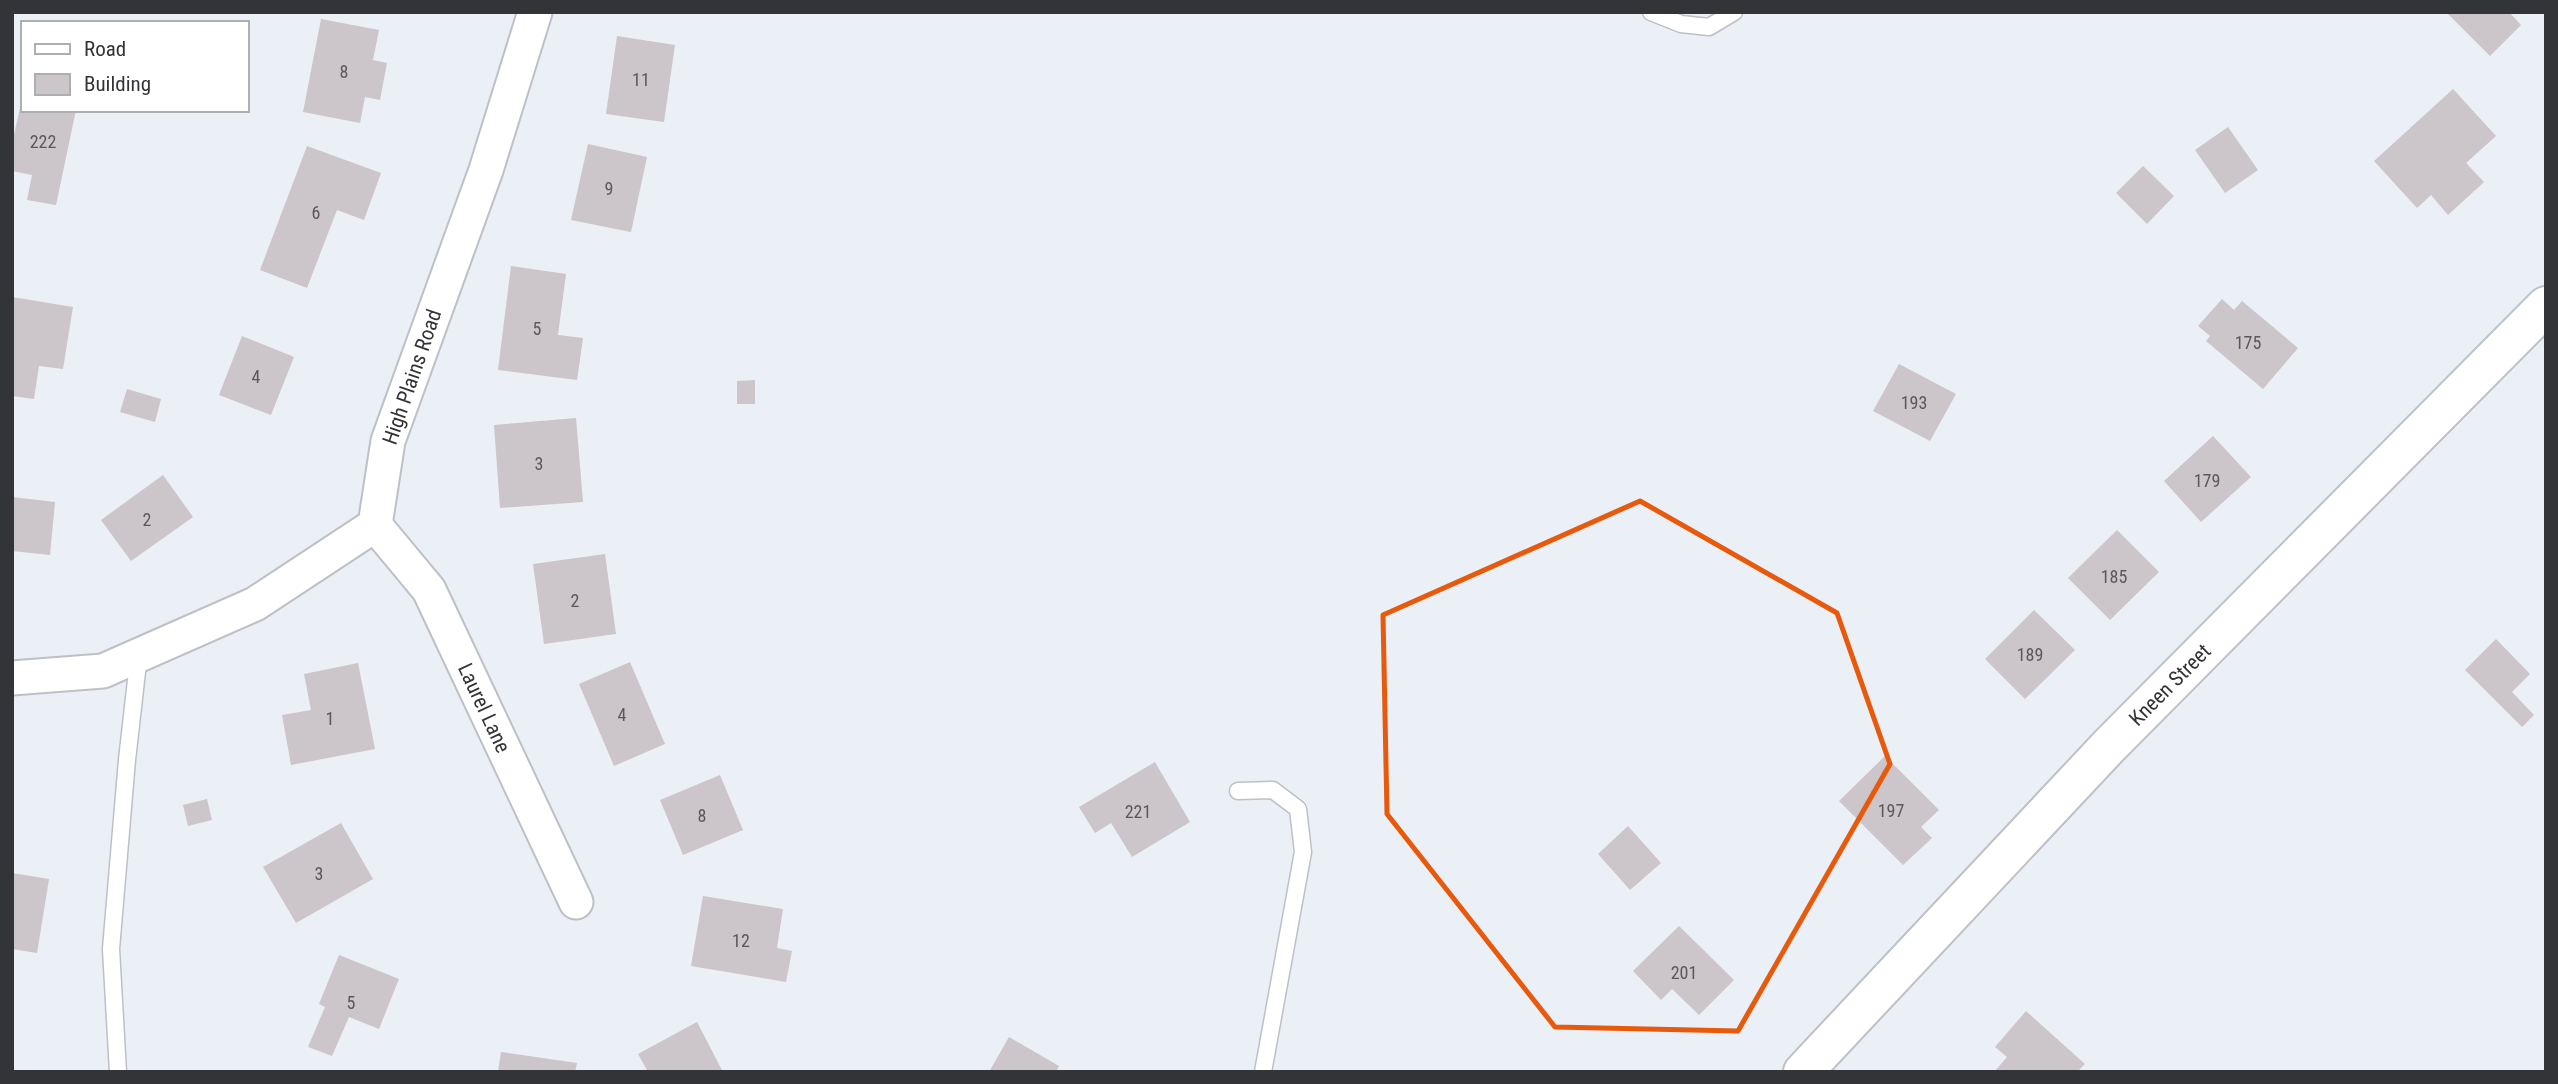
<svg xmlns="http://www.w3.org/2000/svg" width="2558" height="1084" font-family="'Roboto Condensed',sans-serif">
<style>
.building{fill:#ccc5c9}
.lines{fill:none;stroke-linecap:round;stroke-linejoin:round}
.lane-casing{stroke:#bdc0c7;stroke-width:19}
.street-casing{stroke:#bdc0c7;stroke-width:37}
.secondary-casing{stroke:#bdc0c7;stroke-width:42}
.lane{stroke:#fff;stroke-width:16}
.street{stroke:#fff;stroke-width:33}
.secondary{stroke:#fff;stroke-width:38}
.marked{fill:none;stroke:#e8590c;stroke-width:5;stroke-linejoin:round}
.labels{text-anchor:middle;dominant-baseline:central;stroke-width:7;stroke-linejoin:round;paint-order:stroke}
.number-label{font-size:18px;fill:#59585c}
.street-label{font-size:21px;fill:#333437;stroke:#fff}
</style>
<rect width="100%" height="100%" fill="#ebeff6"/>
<!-- building -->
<path class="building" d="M2446,12h63l12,13 -31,31z
M321,19l58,11 -6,30 14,3 -7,37 -15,-3 -5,26 -57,-11z
M617,36l58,9 -11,77 -58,-8z
M2453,89l43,47 -30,27 18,19 -36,33 -17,-20 -14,13 -43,-47z
M22,100l1,10h53l-20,95 -29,-5 5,-25 -20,-4v-28z
M2228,127l30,43 -33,23 -30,-43z
M588,144l59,13 -16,75 -60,-12z
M307,146l74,27 -17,47 -27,-10 -30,78 -47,-18z
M2143,166l31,30 -27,28 -31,-31z
M511,266l55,8 -8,61 25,3 -6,42 -79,-10z
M12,297l61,10 -10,62 -24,-3 -5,33 -22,-3z
M2222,299l12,11 8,-9 56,47 -35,41 -57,-48 4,-5 -12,-10z
M242,336l52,21 -23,58 -52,-20z
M1899,364l57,30 -26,47 -57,-30z
M755,380v24h-18v-23z
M127,389l34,10 -6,23 -35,-10z
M576,418l7,84 -83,6 -6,-83z
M2213,436l38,41 -50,45 -37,-41z
M163,475l30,42 -62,44 -30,-41z
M12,497l43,5 -5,53 -38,-4z
M2117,530l42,42 -49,48 -42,-42z
M605,554l11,80 -72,10 -11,-80z
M2034,610l41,40 -50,49 -40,-40z
M2496,639l34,35 -18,18 22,23 -12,12 -57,-57z
M630,662l35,82 -51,22 -35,-82z
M358,663l17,86 -84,16 -9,-50 29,-5 -7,-36z
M1885,756l54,54 -18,17 11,11 -29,27 -64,-64z
M1155,762l35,60 -58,35 -21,-34 -16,10 -16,-26z
M720,775l23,55 -60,25 -23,-55z
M207,799l5,21 -24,6 -5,-21z
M341,823l32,56 -77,44 -33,-56z
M1628,826l33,37 -31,27 -32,-36z
M12,873l37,6 -12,74 -25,-4z
M703,896l80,13 -6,39 15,3 -6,31 -95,-16z
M1679,926l55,54 -35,35 -27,-26 -11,11 -28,-29z
M339,955l60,24 -20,50 -30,-12 -17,39 -24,-9 17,-40 -6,-3z
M2026,1011l59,53 -8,8h-83l13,-15 -12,-10z
M697,1022l26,50h-75l-10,-18z
M1009,1037l50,29 -3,6h-67z
M501,1052l76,11 -2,9h-77z"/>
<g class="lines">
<!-- lane casing -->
<g class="lane-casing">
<path id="lane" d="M1651,12l30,12 28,3 25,-15
M1238,791l35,-1 25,19 5,43 -40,220
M118,1072l-7,-123 16,-189 12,-106"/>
</g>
<!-- street casing -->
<g class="street-casing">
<path id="street" d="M375,525l54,65 147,312
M12,678l91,-7 152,-67 120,-79 13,-84 98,-271 49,-158"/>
</g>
<!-- secondary casing -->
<g class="secondary-casing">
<path id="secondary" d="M1803,1072l306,-326 437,-440"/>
</g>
<!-- lane -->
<use href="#lane" class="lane"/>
<!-- street -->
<use href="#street" class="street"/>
<!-- secondary -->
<use href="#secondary" class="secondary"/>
</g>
<!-- marked area -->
<path class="marked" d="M1640,501l197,112 53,151 -152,267 -183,-4 -168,-213 -4,-199z"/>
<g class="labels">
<!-- number labels -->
<g class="number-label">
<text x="344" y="71">8</text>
<text x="641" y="79">11</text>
<text x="43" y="141">222</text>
<text x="609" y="188">9</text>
<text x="316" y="212">6</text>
<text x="537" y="328">5</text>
<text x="2248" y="342">175</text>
<text x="256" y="376">4</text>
<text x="1914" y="402">193</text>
<text x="539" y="463">3</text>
<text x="2207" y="480">179</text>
<text x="147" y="519">2</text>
<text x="2114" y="576">185</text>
<text x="575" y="600">2</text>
<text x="2030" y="654">189</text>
<text x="622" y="714">4</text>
<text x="330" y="718">1</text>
<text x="1891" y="810">197</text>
<text x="1138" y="811">221</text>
<text x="702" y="815">8</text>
<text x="319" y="873">3</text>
<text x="741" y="940">12</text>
<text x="1684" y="972">201</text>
<text x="351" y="1002">5</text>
</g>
<!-- street labels -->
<g class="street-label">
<text transform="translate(412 377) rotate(-71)">High Plains Road</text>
<text transform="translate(2170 685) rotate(-45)">Kneen Street</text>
<text transform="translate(484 708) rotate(65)">Laurel Lane</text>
</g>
</g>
<!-- border -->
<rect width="2558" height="1084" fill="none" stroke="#333437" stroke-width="28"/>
<!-- legend -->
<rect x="21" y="21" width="228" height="91" fill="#ffffff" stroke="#adaeaf" stroke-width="2"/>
<rect x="35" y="44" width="35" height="10" fill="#ffffff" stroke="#adaeaf" stroke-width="2"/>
<text x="84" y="56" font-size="21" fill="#333437">Road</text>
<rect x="35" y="74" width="35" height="21" fill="#ccc5c9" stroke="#adaeaf" stroke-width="2"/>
<text x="84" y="91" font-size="21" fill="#333437">Building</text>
</svg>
